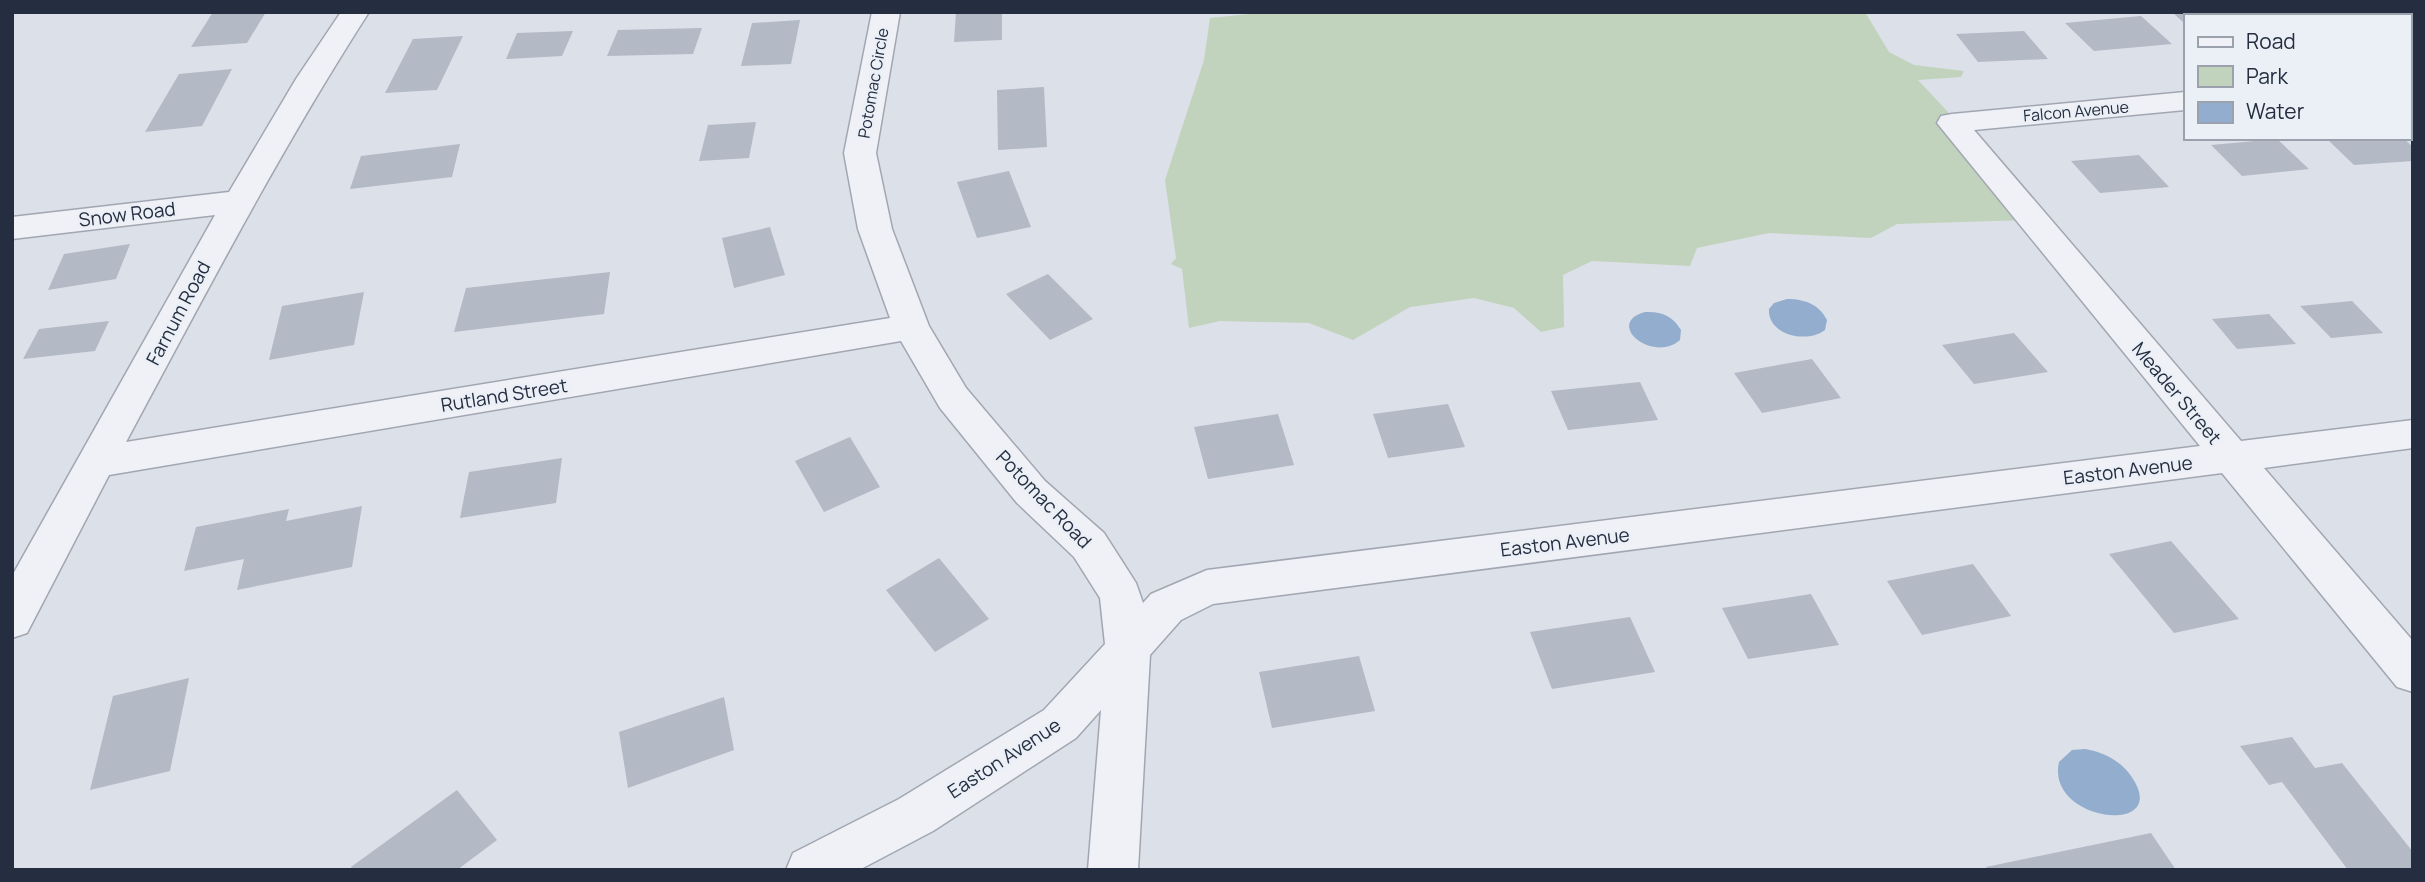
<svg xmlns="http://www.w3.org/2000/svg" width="2425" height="882" font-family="Manrope,sans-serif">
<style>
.green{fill:#c1d3bc}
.water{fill:#92adcd}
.building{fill:#b3b9c5}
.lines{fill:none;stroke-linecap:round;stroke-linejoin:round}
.street-casing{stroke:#a1a7b2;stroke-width:3}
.street{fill:#eff1f6;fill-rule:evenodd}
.labels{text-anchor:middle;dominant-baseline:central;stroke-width:5;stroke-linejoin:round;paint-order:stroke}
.far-street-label{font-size:16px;fill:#242e40;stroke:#ebeff6}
.street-label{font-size:19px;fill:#242e40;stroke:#ebeff6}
</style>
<rect width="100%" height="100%" fill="#dce0e8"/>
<!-- green -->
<path class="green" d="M1269,12h596l24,40 25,13 50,6 -3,6 -43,3 30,32 80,108 -131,4 -26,14 -102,-5 -72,15 -7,18 -98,-5 -29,14 1,52 -23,5 -27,-24 -40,-10 -64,9 -57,33 -44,-17 -89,-2 -31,7 -7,-59 -11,-5 5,-6 -11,-78 39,-120 6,-42z"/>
<!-- water -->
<path class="water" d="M1787,299c17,0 32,5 40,21l-2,10c-18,14 -58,5 -56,-21l5,-6z
M1645,312c16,-1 28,4 36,18l-1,10c-28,24 -76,-17 -35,-28z
M2085,749c18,3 36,12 46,27 43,61 -86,47 -72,-14l13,-12z"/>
<!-- building -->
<path class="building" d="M213,12h53l-19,31 -56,4z
M956,12h46v28l-48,2z
M2172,12h68l4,4h-59v8z
M2284,12h69l5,4h-70z
M2141,16l31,28 -78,7 -29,-28z
M800,20l-9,44 -50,2 11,-43z
M702,28l-9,26 -86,2 11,-26z
M573,31l-11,25 -56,3 11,-26z
M2024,31l24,28 -70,3 -22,-28z
M463,36l-26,54 -52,3 28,-54z
M232,69l-30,57 -57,6 34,-58z
M1044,87l3,60 -49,3 -1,-60z
M756,122l-7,36 -50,3 9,-36z
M2326,138h77l10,9v14l-59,4z
M2277,139l32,30 -67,7 -31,-31z
M460,144l-8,33 -102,12 11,-33z
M2139,155l30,32 -69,6 -29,-32z
M1009,171l22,56 -54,11 -20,-56z
M770,227l15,48 -51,13 -12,-50z
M130,244l-14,35 -68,11 16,-36z
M610,272l-6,42 -150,18 12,-44z
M1048,274l45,45 -43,21 -44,-46z
M364,292l-10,53 -85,15 13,-54z
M2352,301l31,32 -52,5 -31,-32z
M2269,314l27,30 -59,5 -25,-30z
M109,321l-14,30 -72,8 16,-30z
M2014,333l34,39 -74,12 -32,-39z
M1812,359l29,39 -79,15 -28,-40z
M1640,382l18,38 -90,10 -17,-39z
M1448,404l17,43 -77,11 -15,-44z
M1278,414l16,51 -86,14 -14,-52z
M850,437l30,50 -56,25 -29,-51z
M562,458l-6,45 -96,15 9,-46z
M362,506l-10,61 -115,23 7,-31 -60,12 12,-44 93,-18 -3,12z
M2171,541l68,78 -65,14 -65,-79z
M939,558l50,61 -54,33 -49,-62z
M1973,564l38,52 -89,19 -35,-54z
M1811,594l28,51 -91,14 -26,-51z
M1630,617l25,55 -103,17 -22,-57z
M1359,656l16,55 -103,17 -13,-56z
M189,678l-19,93 -80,19 23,-94z
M724,697l10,53 -106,38 -9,-56z
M2292,737l23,31 27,-5 71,89v18h-65l-66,-88 -13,3 -29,-39z
M457,790l40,50 -40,30h-104l-2,-3z
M2151,833l25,37h-188l-2,-3z"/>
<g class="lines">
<!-- street casing -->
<g class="street-casing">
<path id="street" d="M341,12h28c-90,140 -164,283 -243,430l764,-124 -32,-89 -14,-76 28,-141h28l-24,141 16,76 37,97 37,62 79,93 59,52 32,50 7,20 8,-9 56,-24 993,-124 -263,-323 4,-7 11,-2 233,-22v18l-211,20 267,311 172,-21v28l-149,20 149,173v51l-16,-5 -175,-214 -1009,131 -32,16 -31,35 -12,215h-50l13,-160 -25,28 -143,93 -74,39h-73l7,-17 106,-54 145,-89 61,-66 -5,-46 -26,-41 -57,-54 -77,-95 -39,-67 -792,134 -82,158 -15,5v-62l203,-361 -203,24v-22l217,-25 67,-113z
M2409,71h4v18h-4z"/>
</g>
<!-- street -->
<use href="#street" class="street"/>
</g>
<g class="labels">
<!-- far-street labels -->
<g class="far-street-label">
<text transform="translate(873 83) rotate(-80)">Potomac Circle</text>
<text transform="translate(2076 111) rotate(-5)">Falcon Avenue</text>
</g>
<!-- street labels -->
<g class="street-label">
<text transform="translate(127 214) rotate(-7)">Snow Road</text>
<text transform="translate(178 313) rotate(-62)">Farnum Road</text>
<text transform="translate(2177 393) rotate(50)">Meader Street</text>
<text transform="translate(504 395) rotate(-9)">Rutland Street</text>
<text transform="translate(2128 470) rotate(-7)">Easton Avenue</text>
<text transform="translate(1044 499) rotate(46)">Potomac Road</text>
<text transform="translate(1565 542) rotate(-7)">Easton Avenue</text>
<text transform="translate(1004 758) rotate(-33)">Easton Avenue</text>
</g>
</g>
<!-- border -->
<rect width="2425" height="882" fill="none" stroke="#242e40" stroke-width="28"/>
<!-- legend -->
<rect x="2184" y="14" width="228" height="126" fill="#ebeff6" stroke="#9ba2ad" stroke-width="2"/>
<rect x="2198" y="37" width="35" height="10" fill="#eff1f6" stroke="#9ba2ad" stroke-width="2"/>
<text x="2246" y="49" font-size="21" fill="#242e40">Road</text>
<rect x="2198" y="66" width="35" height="21" fill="#c1d3bc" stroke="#9ba2ad" stroke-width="2"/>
<text x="2246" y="84" font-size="21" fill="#242e40">Park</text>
<rect x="2198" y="102" width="35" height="21" fill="#92adcd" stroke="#9ba2ad" stroke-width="2"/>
<text x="2246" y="119" font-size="21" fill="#242e40">Water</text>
</svg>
